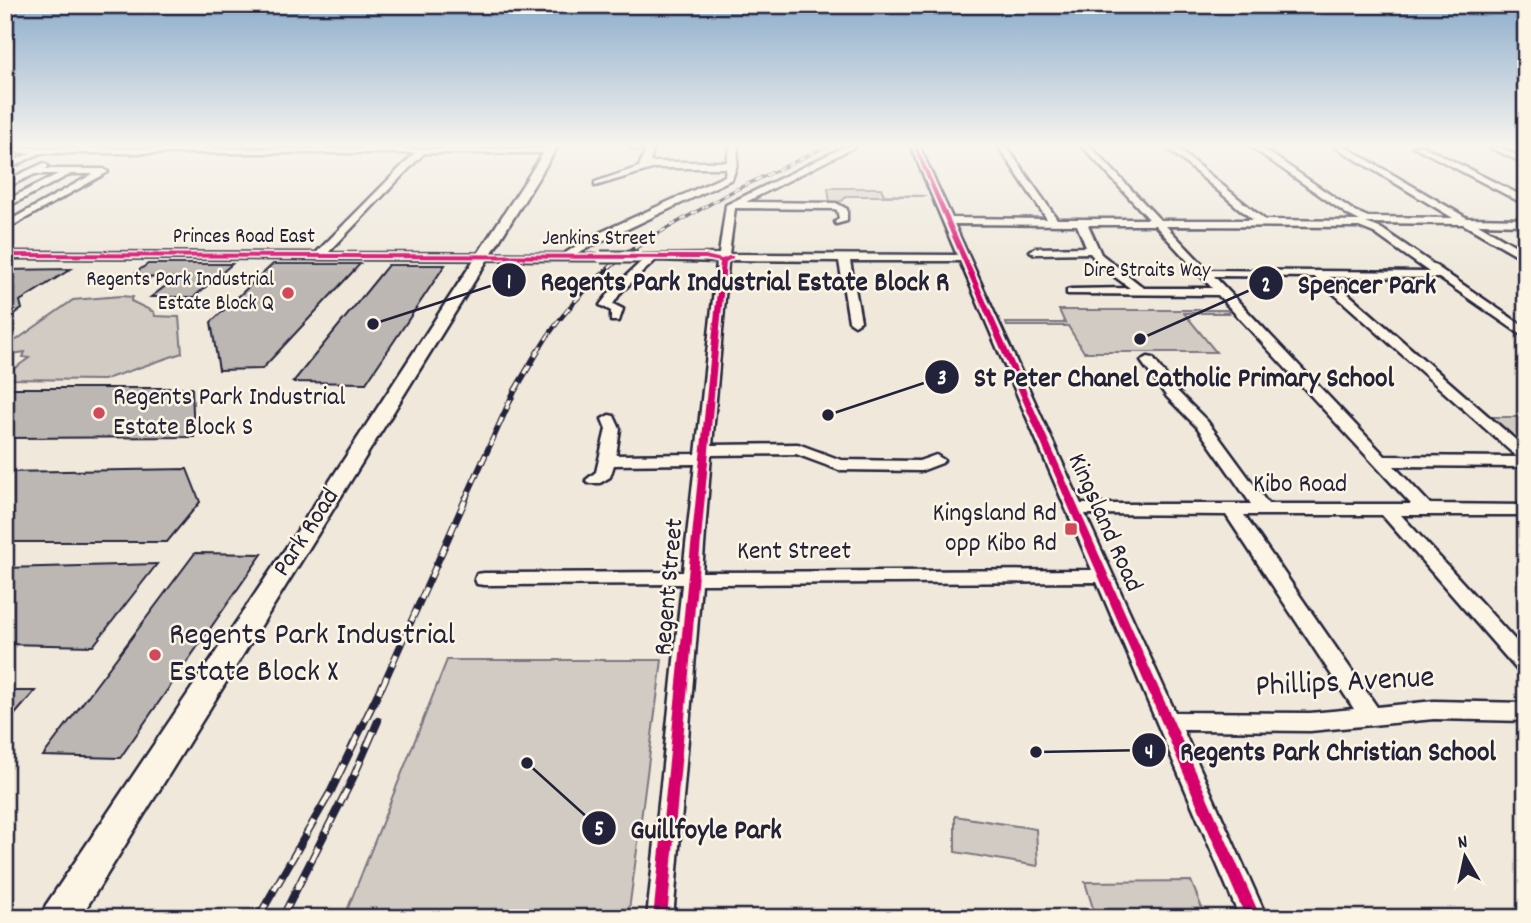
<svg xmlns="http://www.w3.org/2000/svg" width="1531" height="923" font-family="Dekko,sans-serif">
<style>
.green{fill:#d1cbc3;stroke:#7a767f;stroke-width:2}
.building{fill:#bcb7b3;stroke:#22223b;stroke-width:2}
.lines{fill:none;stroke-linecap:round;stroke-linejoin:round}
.minor-casing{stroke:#22223b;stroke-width:5}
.major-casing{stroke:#22223b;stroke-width:5}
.minor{fill:#fcf5e5;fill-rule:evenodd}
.major{fill:#fcf5e5;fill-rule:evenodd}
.rail-far4-casing{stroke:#22223b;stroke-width:3.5}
.rail-far3-casing{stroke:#22223b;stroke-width:4.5}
.rail-far2-casing{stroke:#22223b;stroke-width:6}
.rail-far1-casing{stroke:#22223b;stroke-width:7}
.rail-casing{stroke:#22223b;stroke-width:8}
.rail-far4{stroke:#fcf5e5;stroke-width:2;stroke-dasharray:6;stroke-linecap:butt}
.rail-far3{stroke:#fcf5e5;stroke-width:2.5;stroke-dasharray:8;stroke-linecap:butt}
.rail-far2{stroke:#fcf5e5;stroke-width:3.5;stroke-dasharray:10;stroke-linecap:butt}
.rail-far1{stroke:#fcf5e5;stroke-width:4.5;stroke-dasharray:12;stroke-linecap:butt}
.rail{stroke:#fcf5e5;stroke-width:5;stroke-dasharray:16;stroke-linecap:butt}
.minor-bridge-casing{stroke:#22223b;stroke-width:15;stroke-linecap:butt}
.minor-bridge{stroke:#fcf5e5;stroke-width:11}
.cycleway-casing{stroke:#fcf5e5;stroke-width:4}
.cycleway{fill:#d6006c;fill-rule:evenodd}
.poi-dot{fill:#d1495b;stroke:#fcf5e5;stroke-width:2.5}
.labels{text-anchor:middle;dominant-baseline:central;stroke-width:5;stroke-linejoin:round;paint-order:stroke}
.far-street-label{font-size:21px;fill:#22223b;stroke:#fcf5e5}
.far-poi-label{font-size:21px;fill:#22223b;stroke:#fcf5e5;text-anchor:end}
.poi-label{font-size:26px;fill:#22223b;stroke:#fcf5e5;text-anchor:start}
.street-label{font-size:26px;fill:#22223b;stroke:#fcf5e5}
.near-poi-label{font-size:32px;fill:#22223b;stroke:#fcf5e5;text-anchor:start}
.near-street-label{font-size:32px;fill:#22223b;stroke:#fcf5e5}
.leader{fill:none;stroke:#22223b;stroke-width:2.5}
.callout-dot{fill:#22223b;stroke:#fcf5e5;stroke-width:2.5}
.mark-label{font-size:21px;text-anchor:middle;font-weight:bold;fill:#fff}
.callout-label{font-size:28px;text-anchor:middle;font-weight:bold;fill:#22223b;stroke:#fcf5e5;stroke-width:5;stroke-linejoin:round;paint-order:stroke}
</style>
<rect width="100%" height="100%" fill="#efe8db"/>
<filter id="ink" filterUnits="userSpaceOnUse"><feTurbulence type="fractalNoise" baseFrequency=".0143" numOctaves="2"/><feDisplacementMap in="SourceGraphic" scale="14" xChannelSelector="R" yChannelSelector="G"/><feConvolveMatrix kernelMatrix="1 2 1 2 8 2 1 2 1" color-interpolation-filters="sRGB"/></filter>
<g filter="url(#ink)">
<!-- green -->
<path class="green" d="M828,188h53l3,7 42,1h-79l-5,5 -12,2z
M121,296l12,1 -2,4 23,11 1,4 24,1 3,36 -79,27 -98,-1v-4l24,-17 -6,-1 2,-5 -20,3v-7l68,-48z
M1059,310h168l2,3h-45l32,39h-132l-16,-26h-61l-1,-3h59z
M1491,417h35v30z
M447,660h215l-34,258h-284z
M955,816l81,13 2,37 -83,-14z
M1191,881l15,37h-110l-11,-36z"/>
<!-- building -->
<path class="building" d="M148,264h84l-38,33h-43l25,-19 -47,-1z
M273,264h87l-98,105 -43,1 -8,-48z
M388,265h57l-79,118 -73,-1z
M71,269l-51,32 2,8 -17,11v-50z
M5,388h187l2,49 -189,1z
M187,469l13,33 -33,40h-162v-70z
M195,553l67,1 -142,204 -77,-2z
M157,564l-64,82 -88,-2v-76z
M5,691h30l-30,35z"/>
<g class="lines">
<!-- minor casing -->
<g class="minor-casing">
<path id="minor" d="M630,146h24l-4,16h77l3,-16h8l-1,19 -5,14 -157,75 30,1 1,2 -5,3 -596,-2v-6l311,1 99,-100h-375l-35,18v-6l25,-12 -25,-1v-4l544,1 4,2 -1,2h-128l-96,100 236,1 24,-16 137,-62 1,-8h-71l-60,18v-4l44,-15 7,-18h-13z
M846,146h10l-110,56 90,1 11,6v12l-11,3 -1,-2 4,-4 -2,-8 -3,-1 -99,-1 -6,46 228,1 -46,-109h8l33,72 95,1 -49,-73h8l51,73h92l-67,-73h8l70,74h93l-88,-74h9l91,74 95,1 -12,-6 -98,-69h9l95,65 14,6 85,1 -119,-72h10l123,72 59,1v6l-48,-1 48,28v8l-63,-36 -97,-1 16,6 144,99v10l-87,-60 -110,-1 197,172v18l-132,-1 36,38 96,1v10h-125l125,137v22l-7,-2 -137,-157h-138l133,192 57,-6 92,2v18l-92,-2 -124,12 -127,-1 84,188h-27l-143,-336 -396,2 -28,334h-26l35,-334 -198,1 -7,-1 -2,-5 2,-5 7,-1 199,-1 12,-108 -81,1 -4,12 -10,6h-12l-2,-3 10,-8 10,-43 -4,-10 7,-4 5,1 6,13 -4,26 80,-1 21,-192 -61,-2 -35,32 -8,12 10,5 -4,12h-8v-10l-11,-6 13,-17 30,-28 -9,-1v-4l85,-1 7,-49zM954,224l123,1 9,22 -51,1 -5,3 5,3 55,-1 13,15 27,20 -59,1 -4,1v4l151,1 193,209h-143l-61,-83 -30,-30 -24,-33 -5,-1 -7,4 2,3 24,33 30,30 54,77h-170zM1088,225h67l57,63h-68l-43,-34zM1166,226l193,1 15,6 55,39 -221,-2zM731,260l108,1 10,60 6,4 6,-4 -11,-60h110l132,309 -390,2 9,-117 85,-1 43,16 82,1 21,-8 2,-3 -8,-5 -17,6 -78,-1 -43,-16 -86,1 16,-182zM1214,276l101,1 202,180 -132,-1zM1085,514l141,1 128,194 -44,4 -135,-1z
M1413,146h10l103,52v7z
M1486,146h10l30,13v5z
M44,163l4,3 -2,3h58l4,3 -103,58v-7l88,-49h-22l-66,34v-7l53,-27h-23l-30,14v-7z"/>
</g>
<!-- major casing -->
<g class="major-casing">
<path id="major" d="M548,146h10l-478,772h-39l5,-13 250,-372z"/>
</g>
<!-- minor -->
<use href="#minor" class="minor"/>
<!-- major -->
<use href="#major" class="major"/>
<!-- rail-far4 casing -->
<g class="rail-far4-casing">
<path id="rail-far4" d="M650,238l81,-46 97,-46"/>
</g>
<!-- rail-far3 casing -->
<g class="rail-far3-casing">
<path id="rail-far3" d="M537,353c27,-46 70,-89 116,-117"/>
</g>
<!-- rail-far2 casing -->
<g class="rail-far2-casing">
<path id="rail-far2" d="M465,500l49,-108 24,-41"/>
</g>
<!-- rail-far1 casing -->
<g class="rail-far1-casing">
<path id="rail-far1" d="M382,687l84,-189"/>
</g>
<!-- rail casing -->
<g class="rail-casing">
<path id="rail" d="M258,918l73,-127 51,-106
M282,918l71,-140 25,-57"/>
</g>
<!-- rail-far4 -->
<use href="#rail-far4" class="rail-far4"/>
<!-- rail-far3 -->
<use href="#rail-far3" class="rail-far3"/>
<!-- rail-far2 -->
<use href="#rail-far2" class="rail-far2"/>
<!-- rail-far1 -->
<use href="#rail-far1" class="rail-far1"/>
<!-- rail -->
<use href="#rail" class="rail"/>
<!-- minor-bridge casing -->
<g class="minor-bridge-casing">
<path id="minor-bridge" d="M601,257h37"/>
</g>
<!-- minor-bridge -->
<use href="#minor-bridge" class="minor-bridge"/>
<!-- cycleway casing -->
<g class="cycleway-casing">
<path id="cycleway" d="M913,146h4l344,772h-15z
M5,253l700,2 17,4 7,-3h4v2l-7,4 -59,656h-14l67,-656 -15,-3 -700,-2z"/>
</g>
<!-- cycleway -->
<use href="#cycleway" class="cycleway"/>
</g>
</g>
<!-- sky -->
<linearGradient id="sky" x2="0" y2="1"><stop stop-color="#8dadcc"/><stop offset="0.53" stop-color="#f8f5ef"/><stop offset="1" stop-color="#f8f5ef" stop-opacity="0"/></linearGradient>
<rect width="1531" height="275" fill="url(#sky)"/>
<!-- markers -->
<g class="poi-dot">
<circle cx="288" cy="293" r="7"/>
<circle cx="99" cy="413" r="7"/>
<rect x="1064" y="522" width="14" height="14" rx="3.5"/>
<circle cx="155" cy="655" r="7"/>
</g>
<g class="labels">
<!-- far-street labels -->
<g class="far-street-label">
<text x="244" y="238">Princes Road East</text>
<text x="599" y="240">Jenkins Street</text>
<text x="1147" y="272">Dire Straits Way</text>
</g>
<!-- far-poi labels -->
<g class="far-poi-label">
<text x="274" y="281">Regents Park Industrial<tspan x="274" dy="24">Estate Block Q</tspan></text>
</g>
<!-- poi labels -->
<g class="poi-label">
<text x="113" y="398">Regents Park Industrial<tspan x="113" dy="30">Estate Block S</tspan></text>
<text x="1057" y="514" text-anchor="end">Kingsland Rd<tspan x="1057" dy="30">opp Kibo Rd</tspan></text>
</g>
<!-- street labels -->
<g class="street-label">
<text x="1300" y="485">Kibo Road</text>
<text transform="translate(1104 523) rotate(66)">Kingsland Road</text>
<text transform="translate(307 533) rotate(-57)">Park Road</text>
<text x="794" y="552">Kent Street</text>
<text transform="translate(670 587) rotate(-85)">Regent Street</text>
</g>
<!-- near-poi labels -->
<g class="near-poi-label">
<text x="169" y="637">Regents Park Industrial<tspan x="169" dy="37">Estate Block X</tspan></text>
</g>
<!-- near-street labels -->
<g class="near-street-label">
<text transform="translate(1345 684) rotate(-3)">Phillips Avenue</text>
</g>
</g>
<!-- callouts -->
<path class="leader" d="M373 324L509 280M1140 339L1266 283M828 415L942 377M1036 752L1149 750M527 763L599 828"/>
<g class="callout-dot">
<circle cx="373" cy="324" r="7"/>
<circle cx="1140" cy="339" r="7"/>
<circle cx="828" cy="415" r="7"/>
<circle cx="1036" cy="752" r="7"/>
<circle cx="527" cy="763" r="7"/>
<circle cx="509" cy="280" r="18"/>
<circle cx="1266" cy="283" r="18"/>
<circle cx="942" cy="377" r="18"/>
<circle cx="1149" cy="750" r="18"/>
<circle cx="599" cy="828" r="18"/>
</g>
<g class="mark-label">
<text x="509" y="288">1</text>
<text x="1266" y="291">2</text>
<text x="942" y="384">3</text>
<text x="1149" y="758">4</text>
<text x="599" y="835">5</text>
</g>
<g class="callout-label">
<text x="745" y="290">Regents Park Industrial Estate Block R</text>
<text x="1367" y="293">Spencer Park</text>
<text x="1184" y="386">St Peter Chanel Catholic Primary School</text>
<text x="1338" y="760">Regents Park Christian School</text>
<text x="706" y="838">Guillfoyle Park</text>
</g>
<!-- margin -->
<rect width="1531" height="923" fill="none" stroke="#fcf5e5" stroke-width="28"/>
<rect x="14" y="14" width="1503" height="895" fill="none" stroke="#22223b" stroke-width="2.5" filter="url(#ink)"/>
<!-- north arrow -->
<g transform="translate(1465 857) rotate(351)" stroke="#fcf5e5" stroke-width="5" paint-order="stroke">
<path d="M0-5L12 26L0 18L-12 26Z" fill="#22223b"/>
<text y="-10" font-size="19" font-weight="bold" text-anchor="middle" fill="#22223b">N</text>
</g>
</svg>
